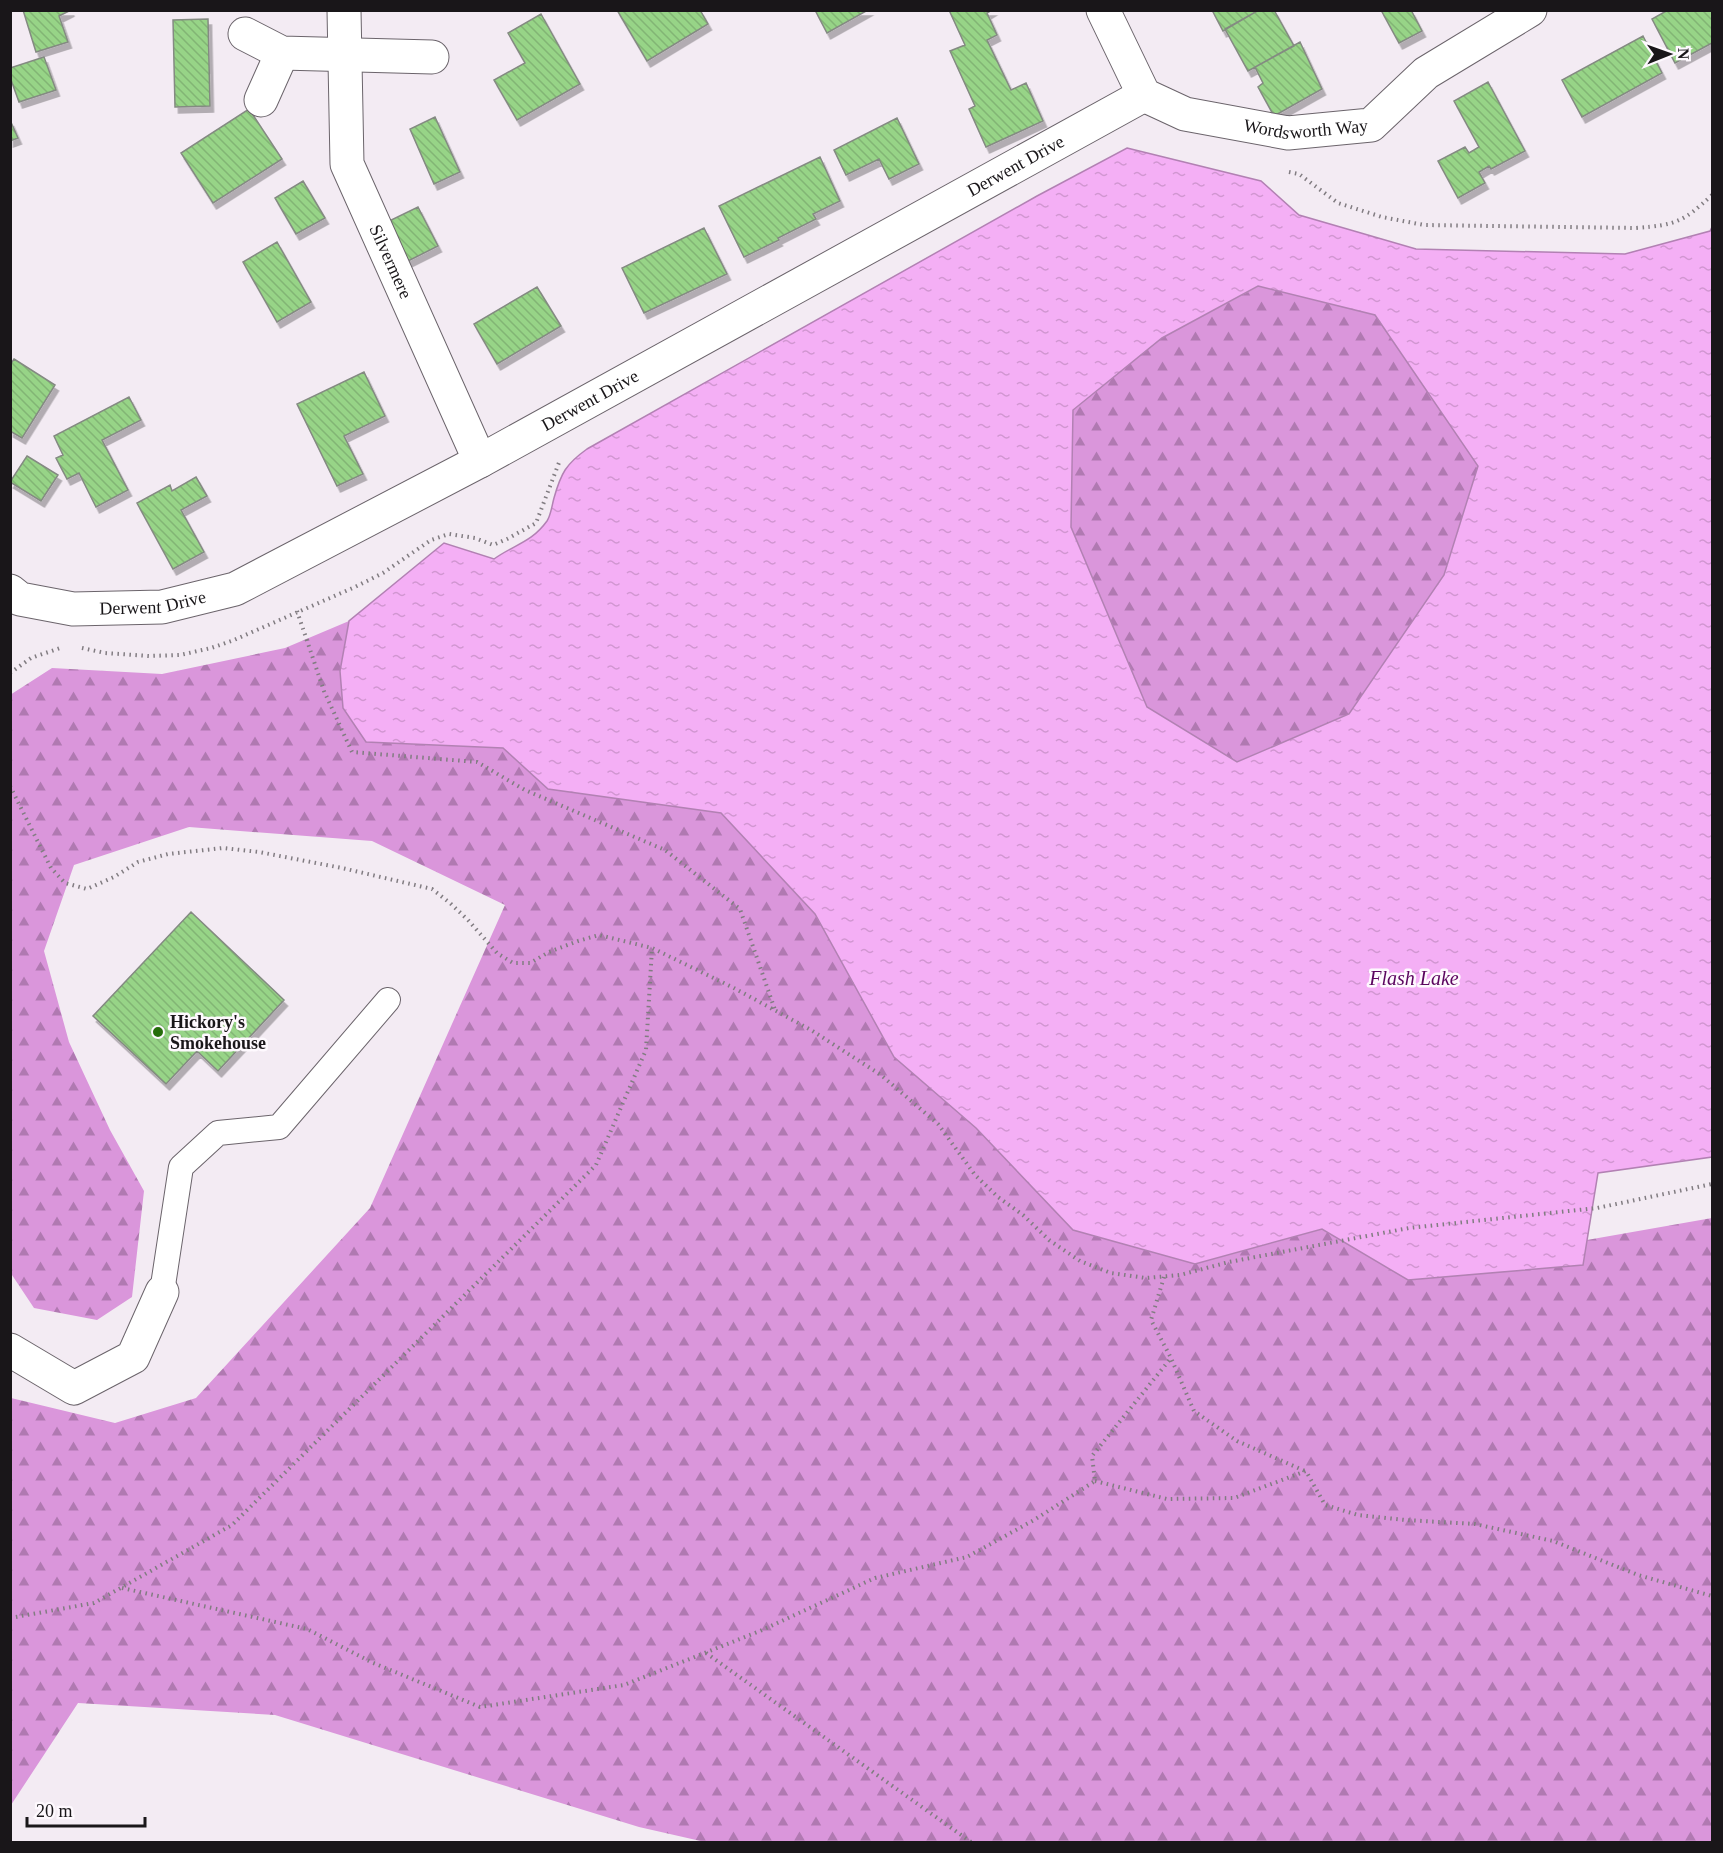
<svg xmlns="http://www.w3.org/2000/svg" width="1723" height="1853" font-family="'Times New Roman',serif">
<style>
.forest{fill:url(#forest-firs)}
.water{fill:url(#water-ripples);stroke:#b281b3;stroke-width:1.5;fill-rule:evenodd}
.building{fill:url(#building-back-hatch);stroke:#848a82;stroke-width:1.5;filter:url(#shadow)}
.lines{fill:none;stroke-linecap:round;stroke-linejoin:round}
.service-casing{stroke:#6b646b;stroke-width:26}
.minor-casing{stroke:#6b646b;stroke-width:35}
.path{stroke:#817c81;stroke-width:4;stroke-dasharray:1.5 4.5;stroke-linecap:butt}
.service{stroke:#fff;stroke-width:24}
.minor{stroke:#fff;stroke-width:33}
.poi-dot{fill:#266d0b;stroke:#fef9fe;stroke-width:2}
.labels{text-anchor:middle;dominant-baseline:central;stroke-width:5;stroke-linejoin:round;paint-order:stroke}
.street-label{font-size:18px;fill:#191619;stroke:#fef9fe}
.poi-label{font-size:18px;font-weight:bold;fill:#191619;stroke:#fef9fe;text-anchor:start}
.water-label{font-size:20px;font-style:italic;fill:#5b055f;stroke:#fef9fe}
</style>
<defs>
<pattern id="forest-firs" width="22" height="20" patternUnits="userSpaceOnUse" patternTransform="scale(1.5)"><rect width="22" height="20" fill="#da96db"/><path d="M5 1l3.5 6h-7zM16 11l3.5 6h-7z" fill="#b079b1"/></pattern>
<pattern id="water-ripples" width="26" height="14" patternUnits="userSpaceOnUse" patternTransform="scale(1.5)"><rect width="26" height="14" fill="#f4aff5"/><path d="M2 4q2-2 4 0t4 0M15 11q2-2 4 0t4 0" fill="none" stroke="#d196d1"/></pattern>
<pattern id="building-back-hatch" width="6" height="6" patternUnits="userSpaceOnUse" patternTransform="scale(1.5)"><rect width="6" height="6" fill="#97d487"/><path d="M-1 5l2 2M0 0l6 6M5-1l2 2" fill="none" stroke="#82b574"/></pattern>
<filter id="shadow"><feDropShadow dx="3.5" dy="6" stdDeviation="0" flood-color="#0004"/></filter>
</defs>
<rect width="100%" height="100%" fill="#f3ebf3"/>
<!-- forest -->
<path class="forest" d="M1259,286l116,29 103,151 -34,109 -95,139 -112,48 -90,-55 -76,-180 2,-117 89,-72z
M349,621l-9,50 26,71 137,6 45,41 173,24 94,101 79,143 82,71 219,136 127,-35 86,51 174,-15 5,-25 125,-22v624h-1007l-66,-15 -364,-112 -197,-12 -67,102v-407l104,25 81,-25 174,-190 135,-303 -133,-64 -183,-14 -115,38 -30,86 25,91 41,88 34,61 -12,106 -35,23 -63,-12 -24,-36v-577l42,-27 110,6 123,-26z"/>
<!-- water -->
<path class="water" d="M1127,148l134,33 38,34 117,34 209,5 85,-23 2,-4v930l-114,16 -15,92 -175,15 -86,-51 -127,35 -122,-34 -97,-102 -82,-71 -79,-143 -94,-101 -173,-24 -45,-41 -137,-6 -23,-34 -3,-37 9,-50 95,-78 50,16c21,-15 37,-16 53,-38 4,-6 5,-16 7,-23 7,-25 12,-34 33,-49l450,-253zM1258,286l117,29 103,151 -34,109 -95,139 -112,48 -90,-55 -76,-180 2,-117 89,-72z"/>
<!-- building -->
<path class="building" d="M23,10h48l-12,6 9,26 -32,10z
M617,10h83l8,14 -61,37z
M815,10h53l-41,23z
M949,10h43l-5,3 10,22 -10,5 24,50 15,-7 17,38 -57,26 -17,-38 6,-3 -25,-55 15,-6z
M1212,10h47l-36,21z
M1259,10h15l20,36 -46,25 -23,-42z
M1381,10h30l11,21 -23,12z
M1668,10h44v33l-37,20 -23,-44z
M541,14l39,70 -63,36 -23,-40 31,-17 -17,-30z
M208,19l2,87 -35,1 -2,-87z
M1643,36l19,37 -80,44 -20,-37z
M1300,42l22,47 -48,27 -16,-29 5,-4 -8,-16z
M44,57l12,33 -37,12 -9,-25v-9z
M1488,82l37,69 -34,18 -2,-3 -10,6 6,11 -27,15 -20,-37 27,-14 4,6 10,-6 -25,-46z
M249,109l33,50 -69,44 -32,-50z
M435,117l25,55 -26,12 -24,-55z
M897,118l22,46 -30,15 -10,-20 -33,16 -12,-25z
M10,120l8,18 -8,3z
M820,157l20,44 -27,13 3,5 -38,19 1,2 -35,17 -25,-51z
M303,181l22,37 -29,16 -21,-36z
M418,207l20,39 -30,15 -21,-39z
M704,228l23,46 -83,39 -22,-45z
M277,242l34,60 -34,20 -34,-60z
M537,287l24,39 -64,38 -23,-40z
M14,359l41,26 -33,53 -12,-7v-66z
M364,372l21,44 -41,20 19,38 -26,12 -40,-82z
M129,397l12,23 -39,20 26,50 -32,17 -17,-34 -12,6 -11,-21 7,-3 -9,-19z
M27,456l31,19 -17,26 -31,-19z
M196,477l11,19 -26,14 23,42 -31,17 -36,-66 33,-18 2,6z
M191,912l93,88 -66,71 -21,-20 -31,33 -73,-68z"/>
<g class="lines">
<!-- service casing -->
<g class="service-casing">
<path id="service" d="M162,1292l19,-125 37,-34 61,-6 109,-127"/>
</g>
<!-- minor casing -->
<g class="minor-casing">
<g id="minor">
<path id="s1" d="M344,10l3,154 133,297"/>
<path id="s2" d="M1103,10l41,85 41,19 103,19 83,-8 55,-52 104,-63"/>
<path d="M245,34l37,19 150,4"/>
<path d="M261,100l21,-47"/>
<path id="s3" d="M10,591l10,8 53,10 89,-2 73,-18 245,-128 664,-366"/>
<path d="M10,1350l64,38 59,-31 29,-65"/>
</g>
</g>
<!-- path -->
<path class="path" d="M1289,172l10,2 39,29 44,14 42,8 212,3c40,-3 47,-6 76,-33
M297,611l27,80 28,61 125,10 48,28 140,60 75,59 35,101
M82,648l23,5 44,3 31,-1 31,-7 23,-8 121,-53 28,-14 48,-33 18,-6 26,4 18,7 14,-6 29,-16 24,-63
M10,673l21,-15 32,-11
M10,786l41,82 14,15 22,6 27,-12 24,-15 30,-8 55,-6 36,4 83,16 90,21 18,14 18,17 29,33 16,10h17l19,-11 29,-11 21,-6 53,13 80,39 79,43 70,45 57,49 37,51 23,22 25,18 26,25 31,21 31,12 35,5 34,-3 49,-13 180,-34 188,-20 115,-24
M1164,1277l-13,43 20,38 23,53 43,30 68,30
M1095,1481l72,18 67,-1 72,-27 19,34 33,10 47,5 70,4 78,17 85,34 74,21
M122,1588l185,41 64,33 109,45 144,-22 136,-54 115,-53 92,-21 67,-37 61,-39 -3,-25 79,-98
M10,1618l84,-15 138,-78 364,-360 50,-115 6,-102
M706,1653l265,189"/>
<!-- service -->
<use href="#service" class="service"/>
<!-- minor -->
<use href="#minor" class="minor"/>
</g>
<!-- markers -->
<circle class="poi-dot" cx="158" cy="1032" r="6"/>
<g class="labels">
<!-- street labels -->
<g class="street-label">
<text stroke="none"><textPath href="#s2" startOffset="262">Wordsworth Way</textPath></text>
<text stroke="none"><textPath href="#s3" startOffset="1119">Derwent Drive</textPath></text>
<text stroke="none"><textPath href="#s1" startOffset="261">Silvermere</textPath></text>
<text stroke="none"><textPath href="#s3" startOffset="633">Derwent Drive</textPath></text>
<text stroke="none"><textPath href="#s3" startOffset="147">Derwent Drive</textPath></text>
</g>
<!-- poi labels -->
<g class="poi-label">
<text x="170" y="1022">Hickory's<tspan x="170" dy="21">Smokehouse</tspan></text>
</g>
<!-- water labels -->
<g class="water-label">
<text x="1414" y="978">Flash Lake</text>
</g>
</g>
<!-- border -->
<rect width="1723" height="1853" fill="none" stroke="#191619" stroke-width="24"/>
<!-- north arrow -->
<g transform="translate(1669 54) rotate(89)" stroke="#fef9fe" stroke-width="4.5" paint-order="stroke">
<path d="M0-4.5L10 22L0 15L-10 22Z" fill="#191619"/>
<text y="-9" font-size="16" font-weight="bold" text-anchor="middle" fill="#191619">N</text>
</g>
<!-- scale -->
<path d="M27 1817v9h118v-9" fill="none" stroke="#191619" stroke-width="3"/>
<text x="36" y="1817" font-size="18" fill="#191619" stroke="#fef9fe" stroke-width="4.5" paint-order="stroke">20 m</text>
</svg>
